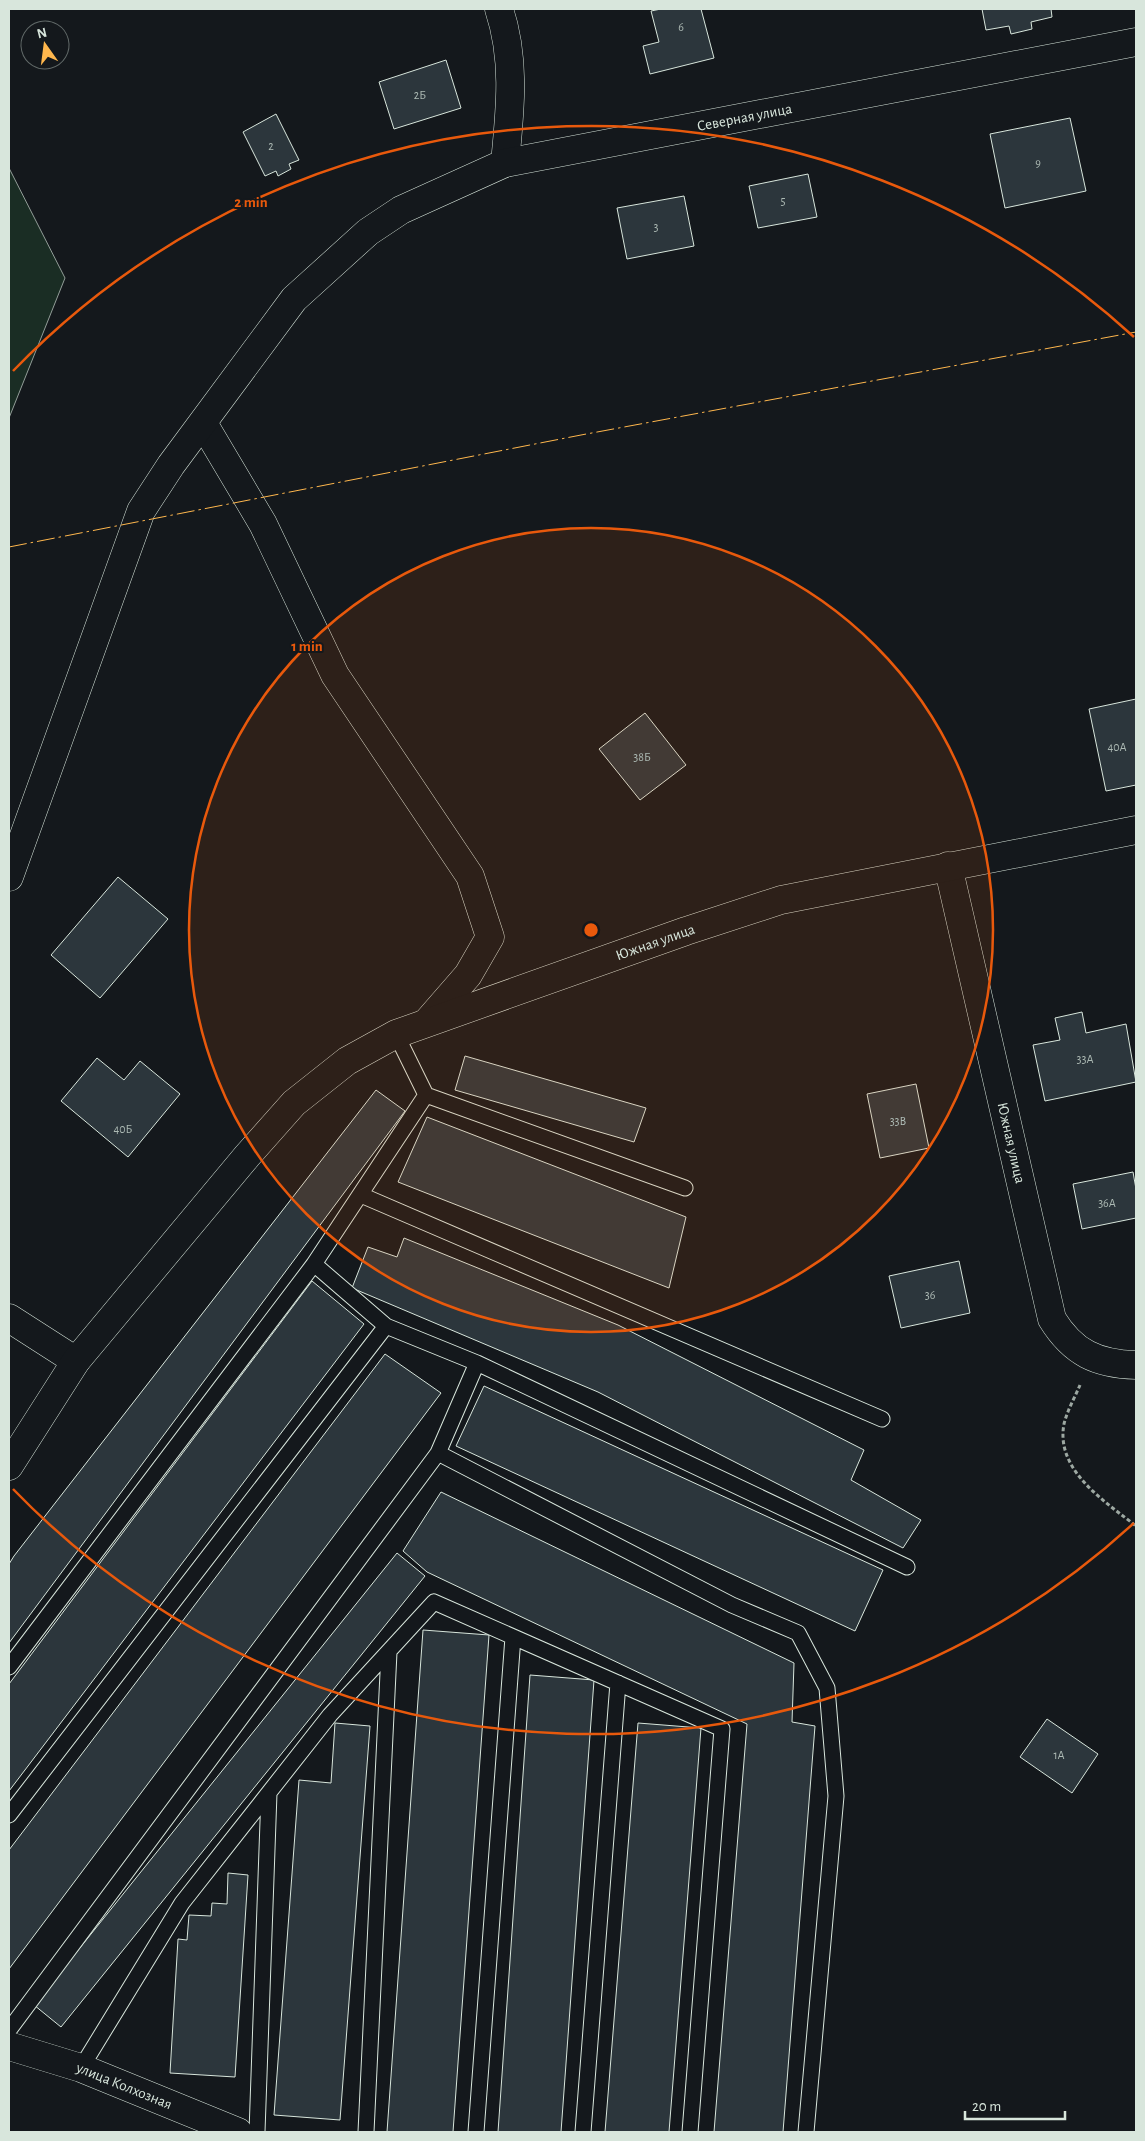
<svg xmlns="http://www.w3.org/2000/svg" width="1145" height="2141" font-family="'Alegreya Sans',sans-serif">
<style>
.green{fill:#1a2d24;stroke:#939e99}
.building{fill:#2c363c;stroke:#d8e6dc}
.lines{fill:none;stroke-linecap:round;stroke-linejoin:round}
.lane-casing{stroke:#d8e6dc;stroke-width:17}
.street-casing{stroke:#d8e6dc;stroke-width:29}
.path{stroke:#9da8a2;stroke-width:3;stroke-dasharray:4 2.5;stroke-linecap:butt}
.lane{stroke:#14181c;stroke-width:15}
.street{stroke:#14181c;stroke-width:28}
.power{stroke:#ffb74d;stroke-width:1;stroke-dasharray:18 4 2.5 4;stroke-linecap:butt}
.ring{fill:none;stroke:#e8590c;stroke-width:2.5}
.labels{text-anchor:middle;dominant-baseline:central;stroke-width:4;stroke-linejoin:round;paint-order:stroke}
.number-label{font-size:12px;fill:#adbab4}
.street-label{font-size:15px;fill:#d8e6dc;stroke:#14181c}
.centre{fill:#e8590c;stroke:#14181c;stroke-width:2.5}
.ring-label{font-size:15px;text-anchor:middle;font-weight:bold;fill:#e8590c;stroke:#14181c;stroke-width:4;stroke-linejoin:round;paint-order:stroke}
</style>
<rect width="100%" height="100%" fill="#14181c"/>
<!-- green -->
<path class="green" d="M9,168l56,110 -56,140z"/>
<!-- building -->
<path class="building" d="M661,9h40l13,49 -64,16 -7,-28 16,-4 -8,-31z
M982,9h69l1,8 -21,5 1,7 -21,5 -2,-8 -23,4z
M446,60l15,48 -67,21 -15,-47z
M276,114l23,46 -10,4 2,5 -13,7 -2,-5 -11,5 -22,-44z
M1070,118l16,73 -81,17 -15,-74z
M808,174l9,43 -59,11 -9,-42z
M684,196l10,50 -67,13 -10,-51z
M1136,699v86l-30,6 -17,-82z
M645,713l41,52 -46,35 -41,-51z
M118,877l50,42 -68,79 -49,-43z
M1082,1012l4,21 40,-9 10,58 -91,19 -12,-56 27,-5 -5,-22z
M465,1056l181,52 -12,34 -179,-52z
M97,1058l27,22 16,-19 40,33 -52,63 -67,-56z
M916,1084l13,64 -49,10 -13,-64z
M376,1090l29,21 -396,532v-79l5,-8z
M427,1117l259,100 -17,71 -271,-106z
M1133,1172l3,17v29l-54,11 -9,-45z
M404,1238l214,87 246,125 -13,30 70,40 -18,28 -305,-156 -246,-104 16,-41 29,10z
M959,1261l11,52 -69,15 -12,-52z
M312,1281l52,43 -355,467v-107z
M385,1354l56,39 -432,576v-119z
M484,1386l399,184 -28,61 -399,-185z
M441,1492l353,171 -2,59 23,4 -32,406h-69l33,-408 -320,-152 -24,-21z
M397,1553l28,23 -364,451 -27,-22z
M423,1630l66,5 -36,497h-66z
M530,1675l64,5 -33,452h-63z
M1047,1719l51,35 -26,39 -52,-36z
M335,1723l35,3 -30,394 -66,-5 25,-335 32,3z
M638,1723l63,5 -32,404h-64z
M228,1873l20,2 -13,202 -65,-4 8,-134 9,1 2,-25 22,1 1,-13 15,1z"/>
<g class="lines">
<!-- lane casing -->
<g class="lane-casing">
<path id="lane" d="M396,1034l30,61 -112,169 72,62 91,37 -39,90 294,152 66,28 29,55 9,108 -30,336
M426,1095l259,93
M361,1195l521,224
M477,1363l430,204
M9,1667l305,-403
M9,1815l377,-489
M9,2030l429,-577
M81,2068l101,-165 148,-188 104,-113 288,127 -32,403
M257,2132l12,-339
M366,2132l23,-480
M476,2132l37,-495
M583,2132l35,-449"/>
</g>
<!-- street casing -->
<g class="street-casing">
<g id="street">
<path d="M499,9c17,51 11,102 6,154"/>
<path d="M203,423l60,101 72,151 135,201 20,61 -22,38 -40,46"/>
<path id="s1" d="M948,866l104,453c21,34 45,45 84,46"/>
<path id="s2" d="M9,877l132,-366 30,-46 123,-166 74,-67 33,-22 104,-47 631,-121"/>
<path d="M9,1318l67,43"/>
<path id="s3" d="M9,1466l67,-105 171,-205 47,-53 53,-42 49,-27 290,-103 95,-31 355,-70"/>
<path id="s4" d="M9,2046l72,22 157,64"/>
</g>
</g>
<!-- path -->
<path class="path" d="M1080,1385c-5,12 -13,26 -16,39 -9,47 42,78 72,102"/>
<!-- lane -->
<use href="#lane" class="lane"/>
<!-- street -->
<use href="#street" class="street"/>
<!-- power -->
<path class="power" d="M9,547l572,-112 555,-103"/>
</g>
<!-- distance rings -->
<circle cx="591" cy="930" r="402" fill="#e8590c" fill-opacity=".12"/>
<g class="ring">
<circle cx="591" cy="930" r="402"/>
<path d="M1134 1523A804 804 0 0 1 13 1489M13 371A804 804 0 0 1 1134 337"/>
</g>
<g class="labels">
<!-- number labels -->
<g class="number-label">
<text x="681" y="27">6</text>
<text x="420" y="95">2Б</text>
<text x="271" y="146">2</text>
<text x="1038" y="163">9</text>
<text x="783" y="201">5</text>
<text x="656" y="227">3</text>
<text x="1117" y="747">40А</text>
<text x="642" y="757">38Б</text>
<text x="1085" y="1059">33А</text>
<text x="898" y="1121">33В</text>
<text x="123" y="1129">40Б</text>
<text x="1107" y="1203">36А</text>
<text x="930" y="1295">36</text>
<text x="1059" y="1755">1А</text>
</g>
<!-- street labels -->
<g class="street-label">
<text stroke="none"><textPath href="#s2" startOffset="1148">Северная улица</textPath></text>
<text stroke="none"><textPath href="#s3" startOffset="861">Южная улица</textPath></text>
<text stroke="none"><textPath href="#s1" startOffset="284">Южная улица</textPath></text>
<text stroke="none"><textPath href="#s4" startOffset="122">улица Колхозная</textPath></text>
</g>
</g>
<circle cx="591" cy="930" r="8" class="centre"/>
<g class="ring-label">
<text x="251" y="207">2 min</text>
<text x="307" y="651">1 min</text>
</g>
<!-- border -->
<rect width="1145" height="2141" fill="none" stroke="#d8e6dc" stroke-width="20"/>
<!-- north arrow -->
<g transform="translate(45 45) rotate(346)"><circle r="24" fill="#14181c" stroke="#626a69"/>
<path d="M0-4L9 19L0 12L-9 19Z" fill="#ffb74d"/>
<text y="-8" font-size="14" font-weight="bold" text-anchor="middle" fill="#d8e6dc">N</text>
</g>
<!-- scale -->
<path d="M965 2111v8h100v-8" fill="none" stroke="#d8e6dc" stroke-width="2.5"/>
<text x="972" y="2111" font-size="15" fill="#d8e6dc" stroke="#14181c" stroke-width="4" paint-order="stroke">20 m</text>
</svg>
